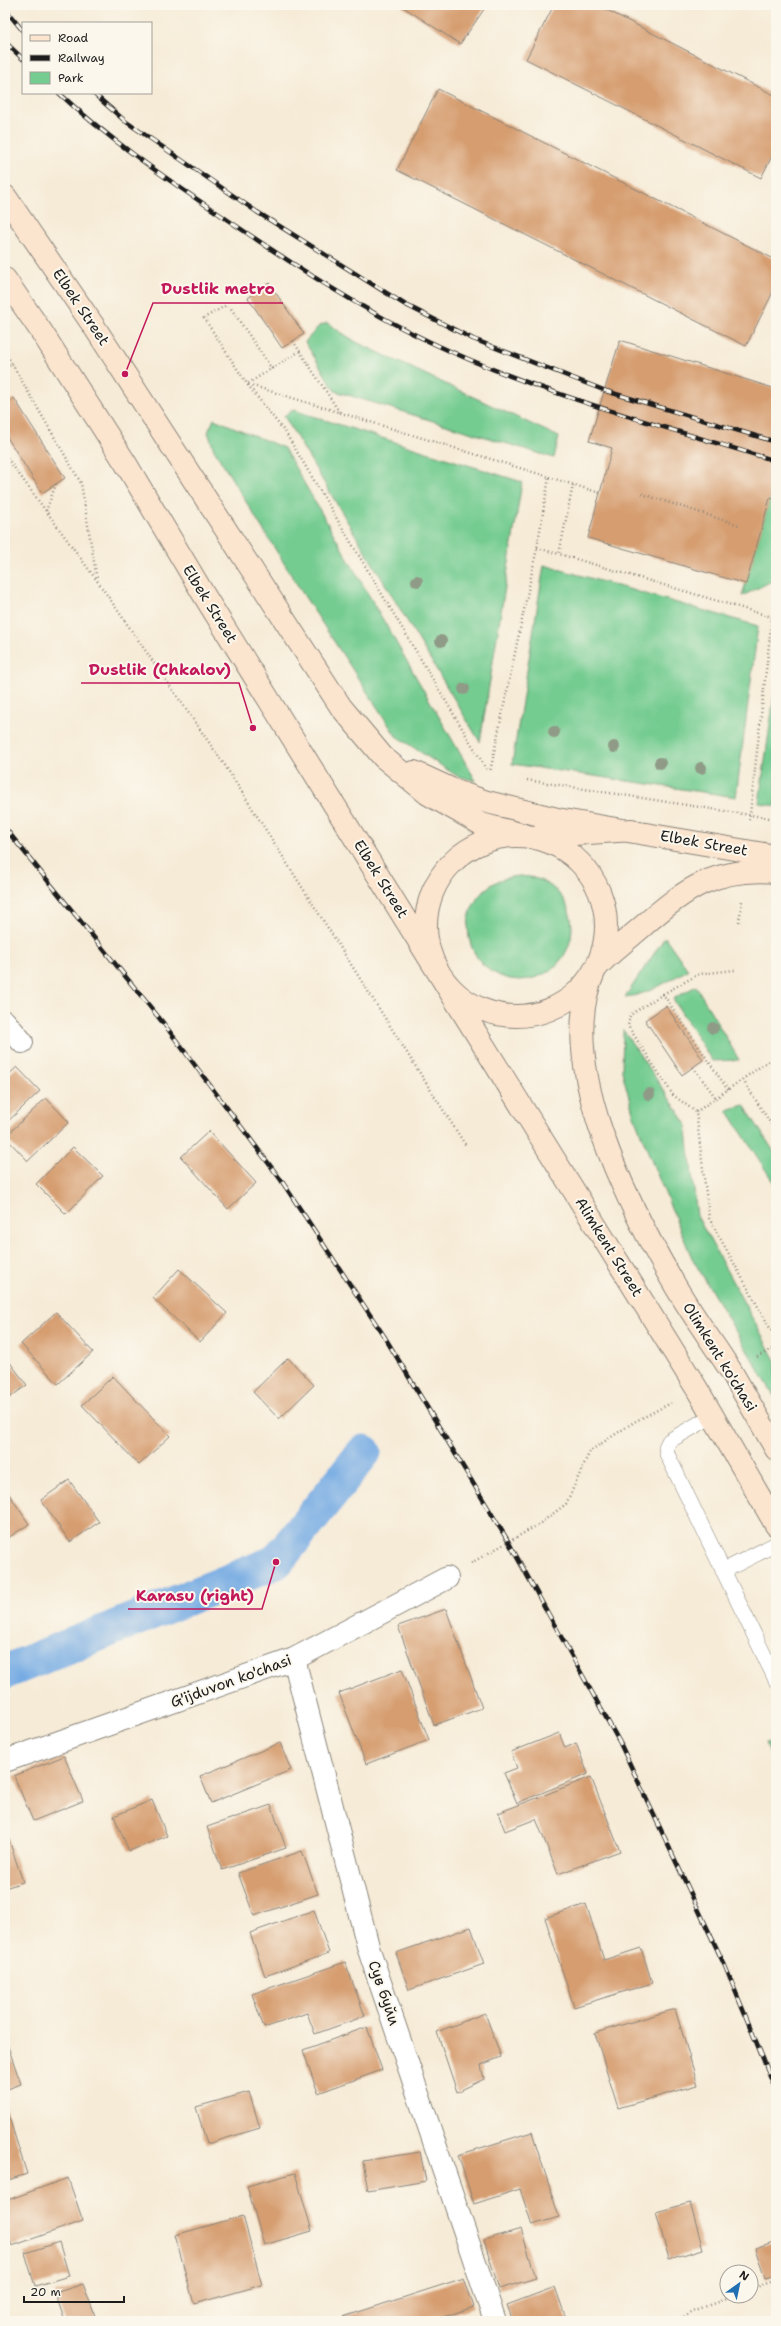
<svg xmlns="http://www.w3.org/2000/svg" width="781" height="2326" font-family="'Shantell Sans',sans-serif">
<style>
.green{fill:#75cc91;stroke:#487456}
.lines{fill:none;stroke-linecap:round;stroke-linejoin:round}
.canal{stroke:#76abe3;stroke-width:35}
.building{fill:#d69d70}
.service-casing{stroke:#89847a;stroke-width:16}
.minor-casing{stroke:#89847a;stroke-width:24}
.secondary-casing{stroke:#89847a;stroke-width:24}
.path{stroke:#89847a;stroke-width:2.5;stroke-dasharray:1 3;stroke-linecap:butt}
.service{stroke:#fff;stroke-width:15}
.minor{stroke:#fff;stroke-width:22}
.secondary{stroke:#fce5cf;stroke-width:22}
.rail-casing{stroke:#1c1c1c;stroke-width:4.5}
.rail{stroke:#fbf7ec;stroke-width:3;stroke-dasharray:9;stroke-linecap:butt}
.tree{fill:#8f9b87}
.labels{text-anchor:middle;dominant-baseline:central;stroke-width:4;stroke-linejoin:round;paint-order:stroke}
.street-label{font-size:15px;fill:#1c1c1c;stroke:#fbf7ec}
.leader{fill:none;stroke:#c2185b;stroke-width:1.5}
.callout-dot{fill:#c2185b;stroke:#fbf7ec;stroke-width:1.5}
.callout-label{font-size:16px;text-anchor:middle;font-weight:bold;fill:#c2185b;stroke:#fbf7ec;stroke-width:4;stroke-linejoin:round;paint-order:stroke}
</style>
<rect width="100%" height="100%" fill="#fbf7ec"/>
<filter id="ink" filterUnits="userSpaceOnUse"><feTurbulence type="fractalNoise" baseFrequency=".025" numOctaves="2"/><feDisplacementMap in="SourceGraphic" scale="8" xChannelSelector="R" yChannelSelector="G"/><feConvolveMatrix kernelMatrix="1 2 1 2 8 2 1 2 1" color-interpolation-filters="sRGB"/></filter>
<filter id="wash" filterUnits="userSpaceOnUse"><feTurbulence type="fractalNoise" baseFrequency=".012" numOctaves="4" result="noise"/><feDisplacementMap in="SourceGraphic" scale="16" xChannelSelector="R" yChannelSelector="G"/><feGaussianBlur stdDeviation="0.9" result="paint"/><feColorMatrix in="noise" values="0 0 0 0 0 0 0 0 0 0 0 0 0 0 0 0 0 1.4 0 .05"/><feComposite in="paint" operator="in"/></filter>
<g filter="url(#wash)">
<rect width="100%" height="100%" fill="#f6ebd7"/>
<!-- green -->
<path class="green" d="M327,323l29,19 203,95 -5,21 -219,-67 -30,-49 14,-16z
M293,410l229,72 -42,260 -196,-326z
M214,419l70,29 192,333 -19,-5 -61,-40 -93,-142 -89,-144 -6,-18z
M770,498l6,2v79l-34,17z
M544,565l214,61 -22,171 -224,-33z
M776,682v124l-17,-3z
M468 928a52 52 0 1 1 104 0a52 52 0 1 1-104 0Z
M665,937l23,33c-20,11 -40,25 -63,27z
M696,986l43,74 -27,1 -39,-62z
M623,1030l63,93 11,93 79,146v37l-84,-141 -40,-96 -18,-46 -12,-45z
M744,1105l32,50v31l-49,-76z
M776,1740v28l-10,-25z"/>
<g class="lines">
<!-- canal -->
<path class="canal" d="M5,1672l271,-110 88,-110"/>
</g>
<g id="blocks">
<!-- building -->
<path class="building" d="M400,5h87l-27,39z
M554,5h43l179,91v52l-15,30 -235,-119z
M438,89l338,171v26l-30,60 -349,-176z
M269,283l35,51 -22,14 -34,-50z
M620,340l156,49v111l-6,-2 -24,86 -158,-46 24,-90 -23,-7z
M14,398l51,80 -23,15 -37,-59v-30z
M666,1006l37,54 -21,15 -37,-55z
M17,1067l23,24 -35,33v-46z
M46,1098l23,24 -41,39 -23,-24z
M209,1131l47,52 -28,26 -47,-52z
M73,1147l30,29 -37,38 -30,-30z
M179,1269l48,44 -27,29 -47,-44z
M56,1312l37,40 -35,32 -37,-40z
M5,1356l22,29 -22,16z
M288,1358l26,27 -35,34 -26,-27z
M113,1376l57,60 -31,29 -57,-60z
M69,1480l30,42 -29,20 -29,-42z
M5,1488l24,36 -24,16z
M446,1609l36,99 -48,17 -36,-99z
M402,1669l27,71 -63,24 -27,-71z
M559,1733l6,15 11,-5 12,31 -71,29 -13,-30 13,-5 -6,-16z
M280,1743l11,27 -80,33 -11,-27z
M64,1756l19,45 -50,20 -19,-45z
M591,1777l29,74 -62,23 -22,-55 -31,12 -7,-18z
M152,1800l15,36 -38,15 -15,-35z
M271,1805l15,43 -64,22 -15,-43z
M7,1834l16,48 -18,6v-53z
M302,1851l16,43 -64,22 -16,-43z
M586,1904l18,56 37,-12 11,35 -78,24 -29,-89z
M314,1910l15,43 -64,23 -15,-43z
M471,1927l13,37 -75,26 -13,-37z
M345,1962l20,54 -50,18 -8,-21 -43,15 -12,-34z
M675,2009l23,76 -80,23 -23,-75z
M485,2013l16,44 -20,8 3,14 -27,13 -20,-60z
M367,2027l15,43 -64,23 -15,-43z
M5,2038l16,46 -16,6z
M249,2092l11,36 -53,16 -11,-37z
M5,2105l22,69 -22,7z
M532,2132l27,85 -27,8 -12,-36 -46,15 -16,-49z
M420,2152l6,29 -58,10 -5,-30z
M295,2173l17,58 -48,14 -17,-59z
M68,2178l15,43 -71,25 -7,-18v-27z
M690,2203l13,46 -34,10 -13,-47z
M243,2216l19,69 -68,19 -19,-69z
M521,2229l15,49 -37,11 -15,-49z
M776,2241v35l-11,3 -10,-31z
M59,2242l10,34 -34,10 -10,-33z
M464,2278l10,29 -43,14h-87l-1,-4z
M83,2284l14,37h-32l-10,-28z
M555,2287l12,34h-54l-6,-16z"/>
</g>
</g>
<g filter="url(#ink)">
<use href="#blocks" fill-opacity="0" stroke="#89847a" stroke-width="1"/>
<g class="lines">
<!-- service casing -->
<g class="service-casing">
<path id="service" d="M712,1416l-43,25 -3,6 1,7 109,226
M723,1571l53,-27"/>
</g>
<!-- minor casing -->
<g class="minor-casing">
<path id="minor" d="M5,1022l17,20
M294,1659l75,291 126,371
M5,1761l289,-102 153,-81"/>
</g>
<!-- secondary casing -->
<g class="secondary-casing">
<path id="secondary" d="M5,196l90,132 246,379 42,50 45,37 53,30 50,13 101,-7
M5,279l36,52 85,133 81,136 490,789 79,136
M414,772l39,18 34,12 70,17 219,37
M426 926a90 90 0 1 1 180 0a90 90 0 1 1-180 0Z
M776,872c-60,-5 -90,16 -133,54 -10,9 -45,36 -49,46 -41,90 36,237 82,315 17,29 37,56 55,84 15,26 30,52 45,78"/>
</g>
<!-- path -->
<path class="path" d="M293,341l47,72
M300,351l-53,33 302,93 -12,71 -47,224
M5,352l7,12 -7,5
M12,364l69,119 16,97
M272,369l-42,-62 -5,-1 -21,12 43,66 38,48 202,338
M5,455l93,127 128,185 240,379
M549,477l51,16
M573,485l-14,69 213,63 -23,206
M642,494l97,31
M46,511l10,-27
M537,548l22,6
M776,604l-4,13 4,2
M527,780l249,39
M739,922l3,-21
M663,994l36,-20 36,-4
M693,1067l23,31
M743,1080l33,52
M728,1090l-65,-96 -33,21 -2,11 45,69 23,17 13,106 67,121
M696,1112l78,-55
M772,1260l4,-2
M757,1357l19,-10
M471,1563l67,-38 28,-21 24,-53 44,-29 37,-19
M751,2289l25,-9
M677,2321l16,-10 41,-15"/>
<!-- service -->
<use href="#service" class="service"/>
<!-- minor -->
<use href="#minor" class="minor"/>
<!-- secondary -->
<use href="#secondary" class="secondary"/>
<!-- rail casing -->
<g class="rail-casing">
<path id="rail" d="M5,9l18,22
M5,42l18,17
M59,93c47,44 106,85 160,121 67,46 136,92 209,127 111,53 231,84 348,120
M93,93l32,28 132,91 147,92 69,35 133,52 170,51
M5,828l159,196 117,156 103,156 124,205 112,202 105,223 51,124"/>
</g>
<!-- rail -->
<use href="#rail" class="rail"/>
</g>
<!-- trees -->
<g class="tree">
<circle cx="417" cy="581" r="6"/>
<circle cx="441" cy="641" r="6"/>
<circle cx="464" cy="689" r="6"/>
<circle cx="554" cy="732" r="6"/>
<circle cx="614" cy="747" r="6"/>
<circle cx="660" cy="763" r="6"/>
<circle cx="701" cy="768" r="6"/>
<circle cx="713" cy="1028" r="6"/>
<circle cx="649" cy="1094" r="6"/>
</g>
</g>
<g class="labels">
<!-- street labels -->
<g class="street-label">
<text transform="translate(81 307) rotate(56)">Elbek Street</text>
<text transform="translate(210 604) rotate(58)">Elbek Street</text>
<text transform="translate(704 843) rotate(10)">Elbek Street</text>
<text transform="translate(381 879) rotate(58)">Elbek Street</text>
<text transform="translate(609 1247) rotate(58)">Alimkent Street</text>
<text transform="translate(720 1357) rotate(58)">Olimkent ko'chasi</text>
<text transform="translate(231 1681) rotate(-20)">G'ijduvon ko'chasi</text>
<text transform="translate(384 1993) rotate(71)">Сув буйи</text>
</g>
</g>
<!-- callouts -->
<path class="leader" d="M125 374L153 303H283M253 728L239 683H81M276 1562L262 1609H128"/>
<g class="callout-dot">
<circle cx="125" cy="374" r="4"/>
<circle cx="253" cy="728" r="4"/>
<circle cx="276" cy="1562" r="4"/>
</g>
<g class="callout-label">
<text x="218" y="294">Dustlik metro</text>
<text x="160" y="675">Dustlik (Chkalov)</text>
<text x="195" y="1601">Karasu (right)</text>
</g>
<!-- margin -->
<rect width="781" height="2326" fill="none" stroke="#fbf7ec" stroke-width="20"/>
<!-- legend -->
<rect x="22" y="22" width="130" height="72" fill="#fbf7ec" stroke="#a29f99"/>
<rect x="30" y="35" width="20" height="6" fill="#fce5cf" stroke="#a29f99"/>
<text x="58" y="42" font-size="12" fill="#1c1c1c">Road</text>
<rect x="30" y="55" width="20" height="6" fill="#1c1c1c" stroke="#a29f99"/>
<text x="58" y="62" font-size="12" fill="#1c1c1c">Railway</text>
<rect x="30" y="72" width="20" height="12" fill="#75cc91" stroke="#a29f99"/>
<text x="58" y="82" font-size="12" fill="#1c1c1c">Park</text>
<!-- north arrow -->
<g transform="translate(739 2284) rotate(33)"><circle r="19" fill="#fbf7ec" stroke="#a29f99"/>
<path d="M0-3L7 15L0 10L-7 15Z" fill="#1f6fb2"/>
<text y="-6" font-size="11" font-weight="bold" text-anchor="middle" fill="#1c1c1c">N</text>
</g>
<!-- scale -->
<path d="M24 2296v6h100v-6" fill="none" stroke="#1c1c1c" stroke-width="2"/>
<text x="30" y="2296" font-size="12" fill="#1c1c1c" stroke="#fbf7ec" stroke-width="3" paint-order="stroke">20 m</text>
</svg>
